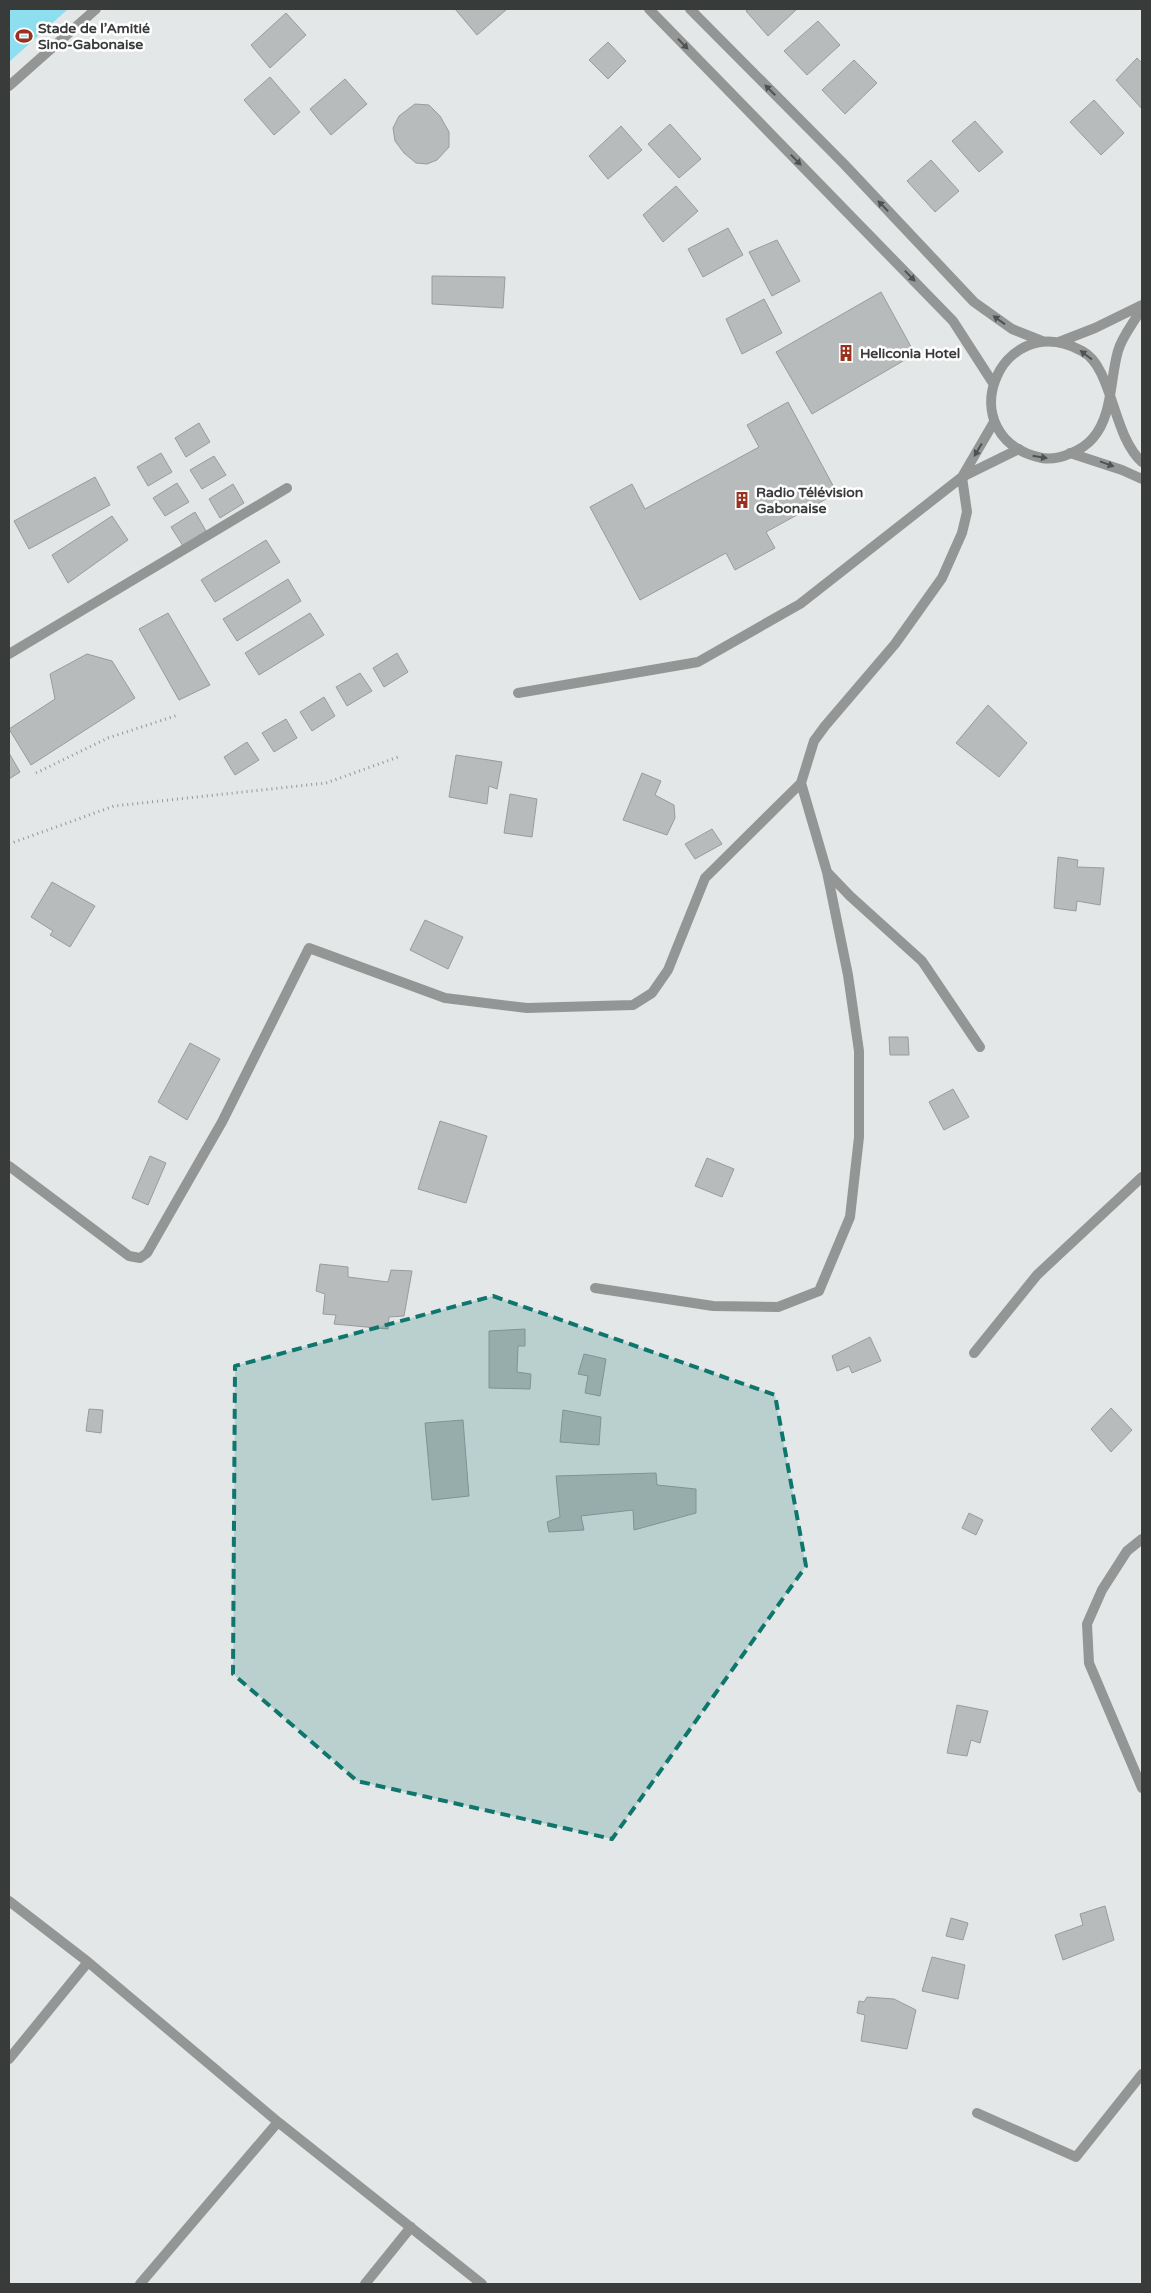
<svg xmlns="http://www.w3.org/2000/svg" width="1151" height="2293" font-family="'Varela Round',sans-serif">
<style>
.green{fill:#8ddeef}
.building{fill:#b8bbbc;stroke:#989c9c}
.lines{fill:none;stroke-linecap:round;stroke-linejoin:round}
.path{stroke:#959798;stroke-width:3;stroke-dasharray:1 4;stroke-linecap:butt}
.minor{stroke:#949696;stroke-width:10}
.tertiary{stroke:#949696;stroke-width:10}
.oneway{fill:#505151}
.marked{fill:#0f766e;fill-opacity:0.2;stroke:#0f766e;stroke-width:4;stroke-dasharray:10 6;stroke-linejoin:round}
.labels{text-anchor:middle;dominant-baseline:central;stroke-width:5;stroke-linejoin:round;paint-order:stroke}
.poi-label{font-size:14px;font-weight:bold;fill:#393a3a;stroke:#fff;text-anchor:start}
</style>
<rect width="100%" height="100%" fill="#e4e7e8"/>
<!-- green -->
<path class="green" d="M9,9h59l-59,53z"/>
<!-- building -->
<path class="building" d="M455,9h52l-30,26z
M749,9h48l-29,27 -22,-25z
M286,13l20,22 -36,33 -19,-23z
M818,21l22,24 -33,30 -23,-24z
M608,42l18,19 -18,18 -19,-19z
M1137,58l5,5v46l-26,-29z
M854,60l23,23 -32,31 -23,-24z
M270,77l30,35 -26,23 -30,-35z
M345,79l22,25 -36,31 -21,-26z
M1094,100l30,33 -23,22 -31,-33z
M415,104l14,1 11,11 9,16v15l-12,13 -10,4 -11,-1 -12,-10 -9,-12 -2,-13 6,-12z
M975,121l28,31 -24,20 -27,-31z
M670,124l31,35 -22,19 -31,-34z
M621,126l21,24 -34,29 -19,-23z
M931,160l28,31 -24,21 -28,-31z
M676,186l22,25 -35,31 -20,-27z
M728,228l15,27 -40,22 -15,-28z
M777,240l23,41 -28,15 -23,-44z
M432,276l73,1 -2,31 -71,-4z
M881,292l34,62 -103,60 -36,-62z
M764,299l18,34 -40,21 -16,-35z
M788,402l49,91 -71,39 9,16 -40,22 -9,-17 -86,47 -50,-93 42,-23 13,25 114,-62 -12,-22z
M199,423l11,19 -24,15 -11,-19z
M161,453l11,19 -24,14 -11,-19z
M214,456l12,19 -24,14 -12,-19z
M95,477l15,28 -81,44 -15,-28z
M177,483l12,19 -24,14 -12,-18z
M233,484l11,19 -24,15 -11,-19z
M195,512l11,19 -23,15 -12,-19z
M112,516l16,24 -60,43 -16,-28z
M266,540l14,22 -65,40 -14,-22z
M288,579l13,22 -64,40 -14,-22z
M168,613l42,72 -31,15 -40,-71z
M310,613l14,22 -65,40 -14,-22z
M397,653l11,19 -24,15 -11,-19z
M87,654l25,7 23,37 -104,67 -22,-36 46,-30 -5,-25z
M360,673l12,18 -25,15 -11,-19z
M324,697l11,19 -23,15 -12,-19z
M988,705l39,38 -28,34 -43,-34z
M286,719l11,19 -23,14 -12,-19z
M247,742l12,18 -24,15 -11,-18z
M9,753l11,19 -11,7z
M456,755l46,7 -5,27 -8,-3 -2,18 -38,-7z
M642,773l19,8 -6,14 19,10 1,13 -8,17 -44,-15z
M510,794l27,5 -5,38 -28,-4z
M712,829l10,15 -27,15 -10,-15z
M1058,857l20,3 -1,7 27,1 -4,37 -23,-4 -1,10 -22,-3z
M52,882l43,24 -25,41 -20,-12 3,-4 -22,-14z
M425,920l38,17 -15,32 -38,-19z
M889,1037h19l1,18h-19z
M190,1043l30,16 -33,61 -29,-18z
M953,1089l16,28 -25,13 -15,-28z
M440,1121l47,15 -21,67 -48,-14z
M150,1156l16,7 -18,42 -16,-7z
M707,1158l27,11 -12,28 -27,-11z
M320,1264l28,3v10l40,5 3,-12 21,1 -8,45 -15,1 -1,12 -54,-5 2,-9 -13,-1 2,-20 -9,-3z
M525,1329v17h-7l-1,26 14,2 -1,15 -41,-1v-57z
M870,1337l11,24 -29,12 -3,-7 -12,5 -5,-15z
M584,1354l22,5 -6,37 -15,-3 3,-17 -10,-2z
M1111,1408l21,22 -21,22 -20,-23z
M89,1409l14,1 -2,23 -15,-2z
M563,1410l38,7 -2,28 -39,-3z
M463,1420l6,76 -37,4 -7,-77z
M656,1473l1,12 39,4v24l-62,17 -1,-20 -52,6 3,14 -35,2 -2,-10 13,-5 -4,-41z
M969,1513l14,7 -7,15 -14,-7z
M957,1705l31,6 -8,32 -9,-3 -4,16 -20,-3z
M1105,1906l9,34 -51,20 -8,-25 28,-10 -3,-11z
M951,1918l17,5 -5,17 -17,-4z
M932,1957l33,8 -7,34 -36,-8z
M867,1997l27,2 22,11 -9,39 -46,-8 4,-26 -8,-2 2,-12 5,1z"/>
<g class="lines">
<!-- path -->
<path class="path" d="M36,773l72,-35 70,-23
M9,844l105,-38 212,-23 75,-27"/>
<!-- minor -->
<path class="minor" d="M9,654l278,-166
M518,693l180,-31 102,-58 162,-127 57,-28
M827,872l23,24 72,65 58,86
M9,1166l120,90 11,2 7,-5 75,-131 87,-174 136,50 82,10 106,-3 19,-12 16,-23 37,-92 96,-95 13,-42 11,-15 70,-82 47,-66 20,-45 5,-21 -5,-35 32,-55
M595,1288l118,18 65,1 41,-16 31,-74 9,-80v-86l-11,-76 -21,-103 -26,-89
M974,1353l63,-78 105,-98
M1142,1539l-15,12 -25,39 -15,34 2,39 53,125
M9,1901l79,61 190,160 204,162
M9,2059l79,-97
M977,2113l99,44 66,-83
M140,2284l138,-162
M365,2284l46,-57"/>
<!-- tertiary -->
<path class="tertiary" d="M649,9l304,312 40,62
M690,9l154,155 130,138 38,27 30,12
M9,86l87,-77
M1142,308c-7,13 -20,28 -24,43 -8,27 -5,64 -25,87 -10,12 -34,23 -51,20 -94,-20 -44,-152 40,-107 31,16 30,84 60,111
M1059,342l36,-14 47,-23
M1070,453l52,17 20,9"/>
</g>
<!-- one-way arrows -->
<defs><path id="oneway-solid" d="M-6-.8H1V-3.2L6.5 0L1 3.2V.8H-6Z" transform="scale(1.25)"/></defs>
<g class="oneway">
<use href="#oneway-solid" transform="translate(683 44) rotate(46)"/>
<use href="#oneway-solid" transform="translate(770 90) rotate(-135)"/>
<use href="#oneway-solid" transform="translate(796 160) rotate(46)"/>
<use href="#oneway-solid" transform="translate(883 206) rotate(-134)"/>
<use href="#oneway-solid" transform="translate(910 276) rotate(46)"/>
<use href="#oneway-solid" transform="translate(999 320) rotate(-144)"/>
<use href="#oneway-solid" transform="translate(1086 355) rotate(-143)"/>
<use href="#oneway-solid" transform="translate(978 450) rotate(121)"/>
<use href="#oneway-solid" transform="translate(1040 457) rotate(9)"/>
<use href="#oneway-solid" transform="translate(1107 464) rotate(20)"/>
</g>
<!-- marked area -->
<path class="marked" d="M493,1296l282,99 31,171 -194,273 -255,-58 -124,-107 2,-308z"/>
<!-- icons -->
<defs>
<g id="stadium-bare" transform="scale(1.35)"><path d="M0-5a6.5 5 0 1 0 0 10a6.5 5 0 1 0 0-10ZM-3.5-1.8h7v3.6h-7Z" fill="#9a311e" stroke="#fff" stroke-width="2.5" paint-order="stroke"/></g>
<g id="building-bare" transform="scale(1.35)"><path d="M-4-6H4V6H1V3H-1V6H-4ZM-2.5-4.3h1.7v1.8h-1.7ZM.8-4.3h1.7v1.8H.8ZM-2.5-1h1.7V.8h-1.7ZM.8-1h1.7V.8H.8Z" fill="#9a311e" stroke="#fff" stroke-width="2.5" paint-order="stroke"/></g>
</defs>
<g fill-rule="evenodd">
<use href="#stadium-bare" x="24" y="36"/>
<use href="#building-bare" x="846" y="353"/>
<use href="#building-bare" x="742" y="500"/>
</g>
<g class="labels">
<!-- poi labels -->
<g class="poi-label">
<text x="38" y="28">Stade de l’Amitié<tspan x="38" dy="16">Sino-Gabonaise</tspan></text>
<text x="860" y="353">Heliconia Hotel</text>
<text x="756" y="492">Radio Télévision<tspan x="756" dy="16">Gabonaise</tspan></text>
</g>
</g>
<!-- border -->
<rect width="1151" height="2293" fill="none" stroke="#393a3a" stroke-width="20"/>
</svg>
